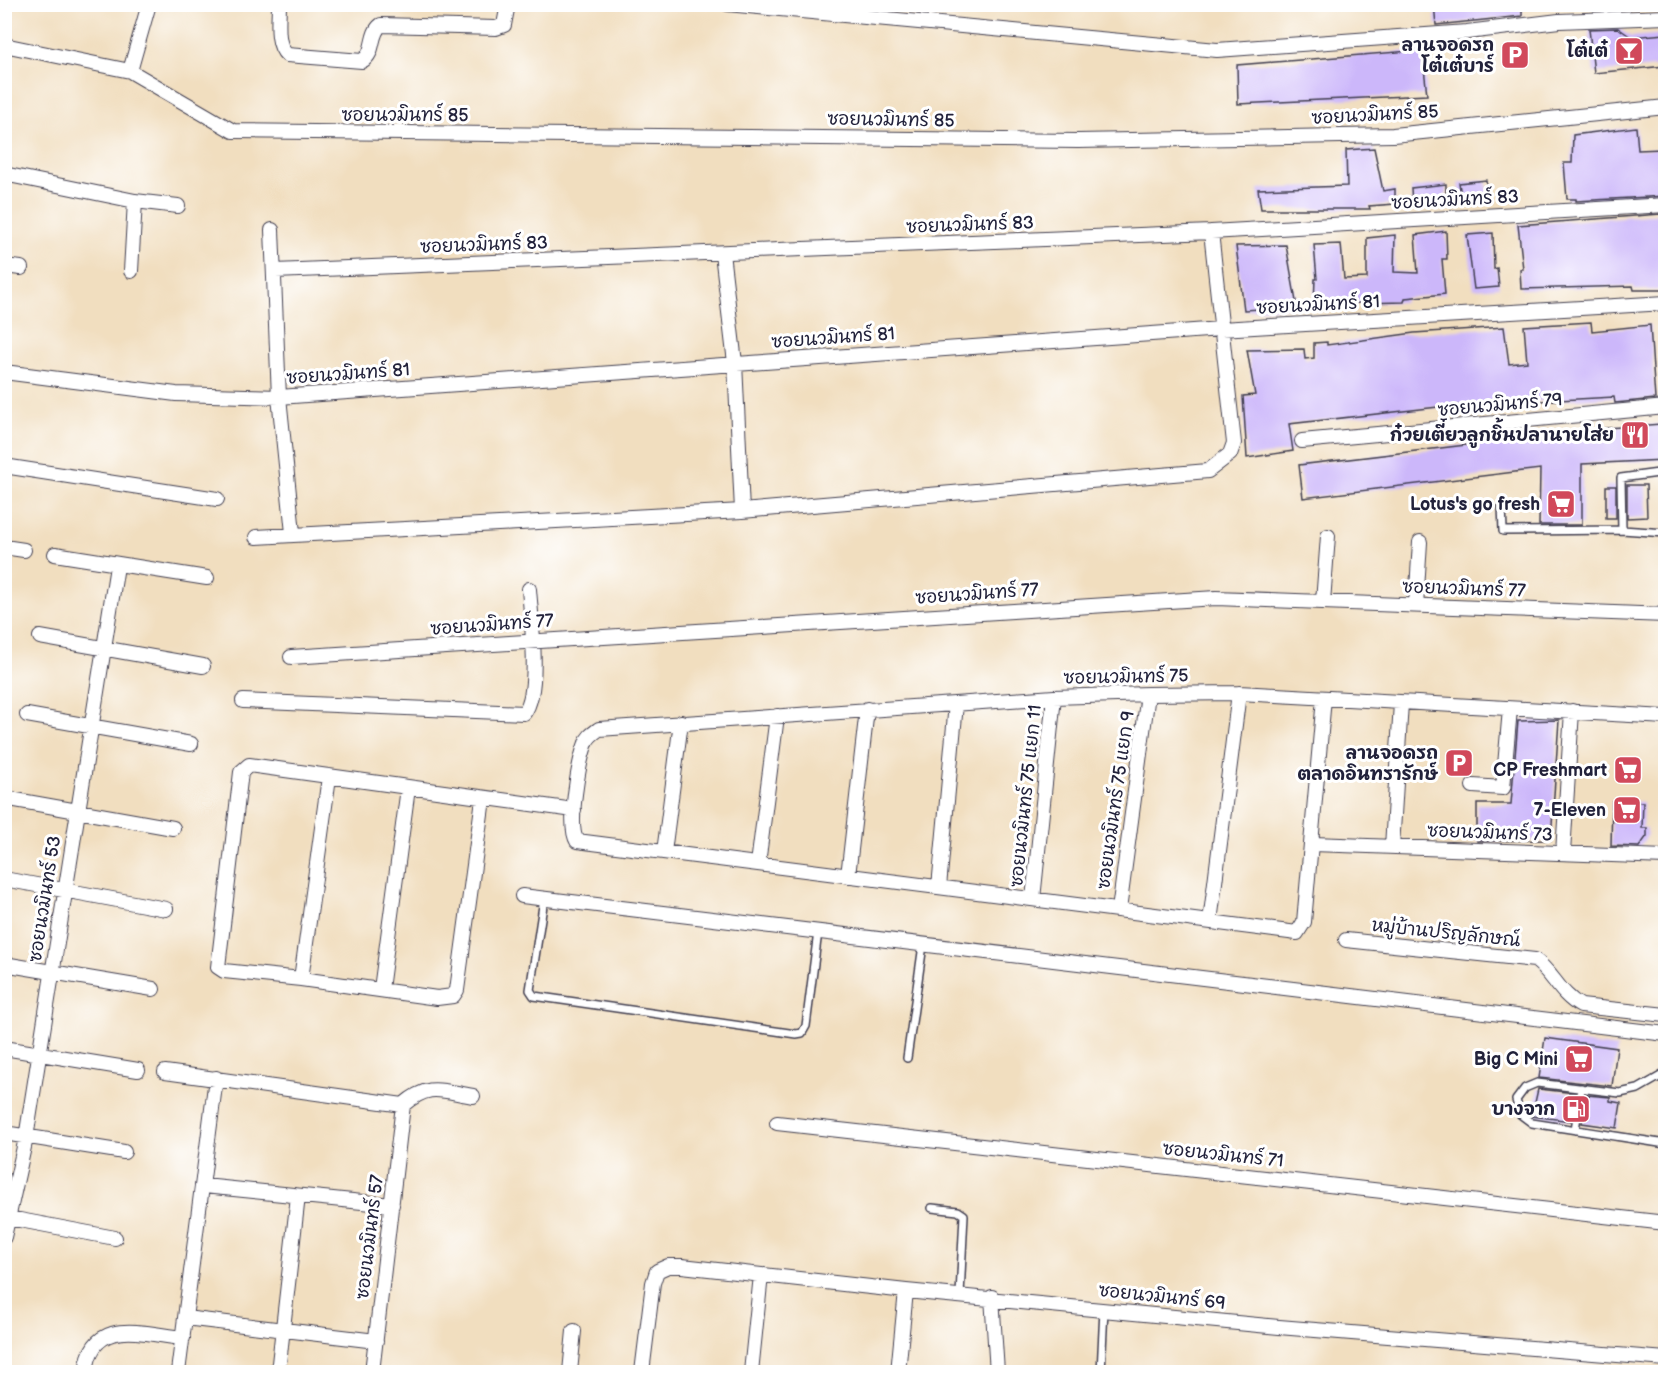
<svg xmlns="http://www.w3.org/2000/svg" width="1670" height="1377" font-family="'Balsamiq Sans','Playpen Sans Thai',sans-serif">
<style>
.building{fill:#ccb7fa}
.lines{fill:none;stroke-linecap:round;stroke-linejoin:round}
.lane-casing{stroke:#413e4f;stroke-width:10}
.street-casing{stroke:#413e4f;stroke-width:16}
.lane{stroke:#fff;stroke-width:7}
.street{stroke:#fff;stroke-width:14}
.labels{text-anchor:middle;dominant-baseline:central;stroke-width:6;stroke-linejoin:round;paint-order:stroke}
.poi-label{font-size:18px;font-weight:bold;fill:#22223b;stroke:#fff;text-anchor:end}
.street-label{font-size:18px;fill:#22223b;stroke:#fff}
</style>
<rect width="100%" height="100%" fill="#fff"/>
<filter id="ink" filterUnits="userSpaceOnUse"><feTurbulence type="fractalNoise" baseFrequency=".0167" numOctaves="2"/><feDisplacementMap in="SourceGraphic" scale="12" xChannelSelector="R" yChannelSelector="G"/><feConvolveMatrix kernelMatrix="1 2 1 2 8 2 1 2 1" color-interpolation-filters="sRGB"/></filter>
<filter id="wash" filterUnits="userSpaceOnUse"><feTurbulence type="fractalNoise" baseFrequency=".008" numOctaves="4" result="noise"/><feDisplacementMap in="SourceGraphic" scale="24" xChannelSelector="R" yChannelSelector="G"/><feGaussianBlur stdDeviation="1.35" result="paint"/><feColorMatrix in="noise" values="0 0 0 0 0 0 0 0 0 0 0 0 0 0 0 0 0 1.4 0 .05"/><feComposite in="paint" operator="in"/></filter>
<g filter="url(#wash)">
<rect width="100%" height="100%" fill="#f1debf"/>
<g id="blocks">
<!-- building -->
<path class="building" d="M1434,4h88v12l-86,9z
M1618,28l13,9 34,-3v32l-71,7 -5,-44z
M1422,50l5,45 -189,9 -1,-39z
M1636,127l2,23 24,-1 3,47 -89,5v-2h-9l-3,-36h8l1,-28z
M1374,148l9,43 12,-2v15l-26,2 1,3h-109l-3,-20 89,-3 -1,-36z
M1486,180l3,20 -27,1 -3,-18z
M1446,184v18l-34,2 -1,-16z
M1661,214l2,76h-29l-1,-4 -112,3 -1,-20h3l-5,-44z
M1446,231l1,28h-5l3,35 -40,4 -1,4 -90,2 1,-25h2l-3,-34 27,-1 3,35 23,-1v-40l28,-3 -1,37 24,1 -3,-38z
M1493,233l1,36 3,-1 2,19 -25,2 -7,-54z
M1286,245l11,62 -53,3 -8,-64z
M1591,322l1,9 58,-6 5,74 -40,4 -1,-6 -167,9 -158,18 4,27 -46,7 -4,-62 12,-1 -8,-45 57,-1 1,10 9,-1v-15l13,-1v3l87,-12 90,-6 5,37 18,-2 -3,-36z
M1661,424l3,36 -82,4v61h-43l1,-56 -237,29 -4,-33 308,-37z
M1627,485h19l1,32 -20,1z
M1606,486h10v32h-10z
M1559,720l-8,120 -74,1v-37h34l7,-83z
M1612,801l31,1 -1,26h5v8l-8,11 -28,-1z
M1545,1038l72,10 -5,38 -73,-8z
M1538,1089l37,4 -4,28 -39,-5z
M1586,1095l24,2v4l11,2 -4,25 -35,-5z"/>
</g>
</g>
<g filter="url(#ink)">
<use href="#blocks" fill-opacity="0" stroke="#413e4f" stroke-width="1.5"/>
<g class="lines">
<!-- lane casing -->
<g class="lane-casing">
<path id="lane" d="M1666,472l-45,6 1,52 44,3
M1502,505l1,26 119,-1
M544,899l-14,91 4,6 262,38 6,-1 4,-7 12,-94
M907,1058l16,-113
M1666,1073l-28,16 -18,4 -83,-10 -12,5 -9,12 4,14 12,9 134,21
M1575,1130l6,-42
M932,1208l26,3 6,4 -4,80
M1101,1372l3,-63"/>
</g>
<!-- street casing -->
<g class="street-casing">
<path id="street" d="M279,4c0,14 -4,41 8,51l75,6c14,-8 7,-27 19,-36l115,3 8,-3 4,-21
M727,4l490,46 250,-18 92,-11 107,-4
M4,45l126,26 103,60 845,10 315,-6 273,-28
M130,71l19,-67
M4,174l131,27 -4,70
M135,201l43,5
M272,230l7,167 14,136
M722,253l13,110 7,148
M4,266l17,2
M275,271l936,-39 455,-27
M4,372l172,22 103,3 942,-68 445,-26
M1302,441l364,-34
M4,466l213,33
M256,537l486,-26 466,-40 22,-17 4,-11 -23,-211
M4,547l20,3
M55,554l152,24
M1323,602l5,-66
M1416,605l4,-63
M4,628h1
M40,637l163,29
M291,657l925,-59 450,17
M1324,698l-20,224 -7,11 -720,-92c-10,-15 2,-80 9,-98 2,-7 8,-10 13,-14l455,-32 94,-3 91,-1 427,24
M243,701l281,12c17,-21 7,-96 5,-124
M27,715l164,29
M1473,786l30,2 7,-79
M10,799l163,29
M483,799l-26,191 -4,6 -16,2 -136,-19 -77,-8 -6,-4 23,-195 8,-7 325,45
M1313,844l353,13
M1392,847l9,-144
M664,852l17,-130
M1563,853l9,-142
M758,864l19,-148
M848,876l19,-167
M4,879l162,30
M939,887l17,-183
M522,896l1144,138
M1033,899l21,-202
M1119,910l29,-216
M1210,922l29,-229
M1346,940l189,20c18,13 25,35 46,46l85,9
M4,964l149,25
M301,979l28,-202
M381,989l27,-201
M4,1048l134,22
M165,1072l238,33c27,-23 38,-14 70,-9
M777,1123l889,100
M4,1133l120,19
M204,1186l188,19
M4,1217l111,21
M4,1237l22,-99 91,-572
M992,1297l5,75
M185,1318l191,23
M86,1372c6,-57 56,-38 97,-34
M178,1372l38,-294
M278,1372l20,-176
M372,1372l31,-267
M570,1372l4,-41
M642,1372l11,-89 4,-12 11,-5h14l224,25 373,36 387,32
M751,1372l10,-97
M898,1372l8,-81"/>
</g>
<!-- lane -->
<use href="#lane" class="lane"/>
<!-- street -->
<use href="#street" class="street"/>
</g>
</g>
<!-- icons -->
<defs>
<g id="bar-square" transform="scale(1.5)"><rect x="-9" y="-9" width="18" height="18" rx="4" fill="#d1495b" stroke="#fff"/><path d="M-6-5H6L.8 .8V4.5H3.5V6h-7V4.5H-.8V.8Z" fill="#fff"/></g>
<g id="parking-square" transform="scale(1.5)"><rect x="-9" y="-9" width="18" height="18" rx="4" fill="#d1495b" stroke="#fff"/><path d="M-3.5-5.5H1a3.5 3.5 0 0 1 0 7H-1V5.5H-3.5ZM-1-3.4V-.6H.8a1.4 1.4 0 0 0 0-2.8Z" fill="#fff"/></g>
<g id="restaurant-square" transform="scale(1.5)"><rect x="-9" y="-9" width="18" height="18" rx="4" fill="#d1495b" stroke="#fff"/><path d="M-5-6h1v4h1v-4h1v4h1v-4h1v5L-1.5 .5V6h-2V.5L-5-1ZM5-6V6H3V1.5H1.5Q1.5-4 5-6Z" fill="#fff"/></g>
<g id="supermarket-square" transform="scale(1.5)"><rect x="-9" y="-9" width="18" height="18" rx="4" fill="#d1495b" stroke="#fff"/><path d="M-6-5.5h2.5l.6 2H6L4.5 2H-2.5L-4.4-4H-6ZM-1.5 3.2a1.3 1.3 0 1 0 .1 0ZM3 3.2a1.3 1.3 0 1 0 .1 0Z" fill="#fff"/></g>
<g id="fuel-square" transform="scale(1.5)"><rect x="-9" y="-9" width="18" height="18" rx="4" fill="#d1495b" stroke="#fff"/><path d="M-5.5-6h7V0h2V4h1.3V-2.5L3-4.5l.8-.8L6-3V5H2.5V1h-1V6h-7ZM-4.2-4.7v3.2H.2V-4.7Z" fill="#fff"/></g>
</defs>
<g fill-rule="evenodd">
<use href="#bar-square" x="1629" y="51"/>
<use href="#parking-square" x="1515" y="55"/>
<use href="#restaurant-square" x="1635" y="435"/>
<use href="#supermarket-square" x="1561" y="504"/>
<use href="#parking-square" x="1459" y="763"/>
<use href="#supermarket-square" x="1628" y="770"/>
<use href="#supermarket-square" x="1627" y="810"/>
<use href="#supermarket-square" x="1579" y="1059"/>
<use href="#fuel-square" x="1576" y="1109"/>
</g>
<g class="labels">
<!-- poi labels -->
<g class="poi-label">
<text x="1494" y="45">ลานจอดรถ<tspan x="1494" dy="21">โต๋เต๋บาร์</tspan></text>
<text x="1608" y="51">โต๋เต๋</text>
<text x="1614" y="435">ก๋วยเตี๋ยวลูกชิ้นปลานายโส่ย</text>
<text x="1540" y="504">Lotus's go fresh</text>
<text x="1438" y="753">ลานจอดรถ<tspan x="1438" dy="21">ตลาดอินทรารักษ์</tspan></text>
<text x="1607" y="770">CP Freshmart</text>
<text x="1606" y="810">7-Eleven</text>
<text x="1558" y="1059">Big C Mini</text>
<text x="1555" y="1109">บางจาก</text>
</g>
<!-- street labels -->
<g class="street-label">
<text x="405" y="115">ซอยนวมินทร์ 85</text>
<text transform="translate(1375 115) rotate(-3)">ซอยนวมินทร์ 85</text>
<text transform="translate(891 120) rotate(1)">ซอยนวมินทร์ 85</text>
<text transform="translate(1455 200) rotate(-3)">ซอยนวมินทร์ 83</text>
<text transform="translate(970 225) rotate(-2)">ซอยนวมินทร์ 83</text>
<text transform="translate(484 245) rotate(-2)">ซอยนวมินทร์ 83</text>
<text transform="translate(1318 305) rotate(-3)">ซอยนวมินทร์ 81</text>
<text transform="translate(833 338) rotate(-4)">ซอยนวมินทร์ 81</text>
<text transform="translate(348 374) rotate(-4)">ซอยนวมินทร์ 81</text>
<text transform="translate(1500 405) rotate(-5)">ซอยนวมินทร์ 79</text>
<text transform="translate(1464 589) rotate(2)">ซอยนวมินทร์ 77</text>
<text transform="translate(977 594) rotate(-4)">ซอยนวมินทร์ 77</text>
<text transform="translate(492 625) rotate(-4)">ซอยนวมินทร์ 77</text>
<text transform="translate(1126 677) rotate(-1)">ซอยนวมินทร์ 75</text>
<text transform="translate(1026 796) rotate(-84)">ซอยนวมินทร์ 75 แยก 11</text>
<text transform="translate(1116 800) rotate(-82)">ซอยนวมินทร์ 75 แยก 9</text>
<text transform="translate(1490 833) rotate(2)">ซอยนวมินทร์ 73</text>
<text transform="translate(45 899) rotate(-81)">ซอยนวมินทร์ 53</text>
<text transform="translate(1446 933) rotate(6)">หมู่บ้านปริญลักษณ์</text>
<text transform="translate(1223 1155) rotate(6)">ซอยนวมินทร์ 71</text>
<text transform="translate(370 1237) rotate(-83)">ซอยนวมินทร์ 57</text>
<text transform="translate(1162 1297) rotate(6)">ซอยนวมินทร์ 69</text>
</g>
</g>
<!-- margin -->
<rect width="1670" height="1377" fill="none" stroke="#fff" stroke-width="24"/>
</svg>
